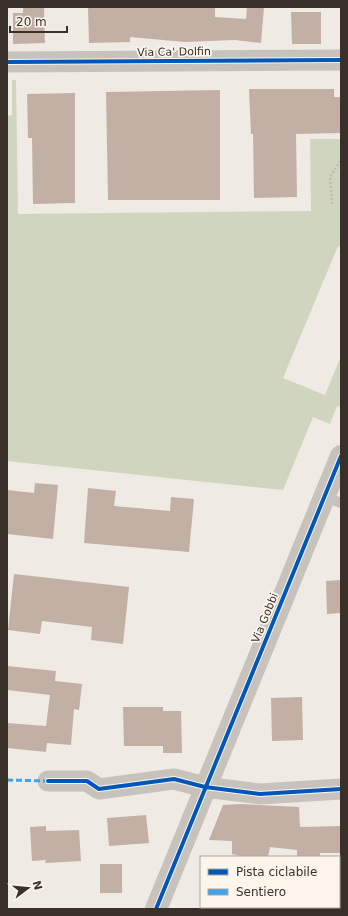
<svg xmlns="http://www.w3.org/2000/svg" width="348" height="916" font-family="'DejaVu Sans',sans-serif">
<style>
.green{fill:#cfd5be}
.building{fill:#c3b0a5}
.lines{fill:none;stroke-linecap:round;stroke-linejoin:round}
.path{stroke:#c1bbb4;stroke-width:2.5;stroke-dasharray:2 2;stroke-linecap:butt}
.service{stroke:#c8c2bc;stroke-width:10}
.minor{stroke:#c8c2bc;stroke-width:21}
.tertiary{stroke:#c8c2bc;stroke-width:22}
.quiet{stroke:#3fa3eb;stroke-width:3;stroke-dasharray:6 3;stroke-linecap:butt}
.cycleway-casing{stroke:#fbf5ec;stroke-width:6}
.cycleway{stroke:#0057b8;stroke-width:4}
.labels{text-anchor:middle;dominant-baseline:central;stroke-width:3.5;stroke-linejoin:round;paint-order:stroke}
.street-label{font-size:11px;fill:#3a302a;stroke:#fbf5ec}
</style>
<rect width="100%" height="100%" fill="#efeae4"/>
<!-- green -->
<path class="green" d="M12,80h4l2,134 293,-3 -1,-72h31v108l-3,-1 -55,132 42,17 16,-39v51l-4,-1 -7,18 -17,-7 -30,73 -276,-29v-345l5,-1z"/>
<!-- building -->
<path class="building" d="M23,7h21l1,36 -32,1v-31h10z
M88,7h127v10l31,2 1,-12h17l-3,36 -26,-3 -50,2 -55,-5v5l-41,1z
M291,12h30v32h-29z
M249,89h85v8h7v36l-45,1 1,63 -43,1 -1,-64h-2z
M220,90v110h-112l-2,-108z
M75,93v110l-42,1 -1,-66h-4l-1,-44z
M35,483l23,2 -5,54 -46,-5v-44l27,3z
M88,488l28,3 -2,15 56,5 1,-14 23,2 -5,53 -105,-9z
M14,574l115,13 -6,57 -32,-4 1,-13 -50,-6 -2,13 -32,-4z
M341,580v33l-14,1 -1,-33z
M7,666l49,5 -1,10 27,3 -3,26 -5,-1 -3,36 -24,-2 -1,9 -39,-4v-25l39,3 4,-31 -43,-5z
M302,697l1,43 -31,1 -1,-43z
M123,707h40v4h18l1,42h-19v-7h-39z
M240,804l59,3 1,20 41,-1v27h-21v4h-23v-7l-27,-3 -2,10h-23l-13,-3v-13l-23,-1 14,-35z
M146,815l3,28 -40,3 -2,-28z
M46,826v5l33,-1 2,31 -36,2 1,-3 -14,1 -2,-34z
M100,864h22v29h-22z"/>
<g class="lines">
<!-- path -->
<path class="path" d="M332,204l-2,-27 11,-17"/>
<!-- service -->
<path class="service" d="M325,497l16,6"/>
<!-- minor -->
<path class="minor" d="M7,62l334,-2
M48,781h39l12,8 75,-10 31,8 55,7 81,-5"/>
<!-- tertiary -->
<path class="tertiary" d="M156,909l185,-453"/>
<!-- quiet -->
<path class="quiet" d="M7,780l41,1"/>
<!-- cycleway casing -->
<g class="cycleway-casing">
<path id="cycleway" d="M7,62l334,-2
M48,781h39l12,8 75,-10 31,8 55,7 81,-5
M156,909l185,-453"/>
</g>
<!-- cycleway -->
<use href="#cycleway" class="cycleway"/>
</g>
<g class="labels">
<!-- street labels -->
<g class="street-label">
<text transform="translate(174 52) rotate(-1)">Via Ca' Dolfin</text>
<text transform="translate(265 618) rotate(-68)">Via Gobbi</text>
</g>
</g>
<!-- border -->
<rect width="348" height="916" fill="none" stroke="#3a302a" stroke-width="16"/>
<!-- legend -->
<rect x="200" y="856" width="140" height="52" fill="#fbf5ec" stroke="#aea69e"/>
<rect x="208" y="869" width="20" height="6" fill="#0057b8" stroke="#aea69e"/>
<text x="236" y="876" font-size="12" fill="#3a302a">Pista ciclabile</text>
<rect x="208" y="889" width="20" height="6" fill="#3fa3eb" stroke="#aea69e"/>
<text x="236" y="896" font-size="12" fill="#3a302a">Sentiero</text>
<!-- north arrow -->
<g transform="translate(28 888) rotate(74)" stroke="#fbf5ec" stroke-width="3" paint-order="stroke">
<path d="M0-3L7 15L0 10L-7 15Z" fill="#3a302a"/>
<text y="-6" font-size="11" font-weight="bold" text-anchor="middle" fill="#3a302a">N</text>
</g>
<!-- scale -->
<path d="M10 26v6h57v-6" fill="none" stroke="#3a302a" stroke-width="2"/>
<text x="16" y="26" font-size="12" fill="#3a302a" stroke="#fbf5ec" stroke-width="3" paint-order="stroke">20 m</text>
</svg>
